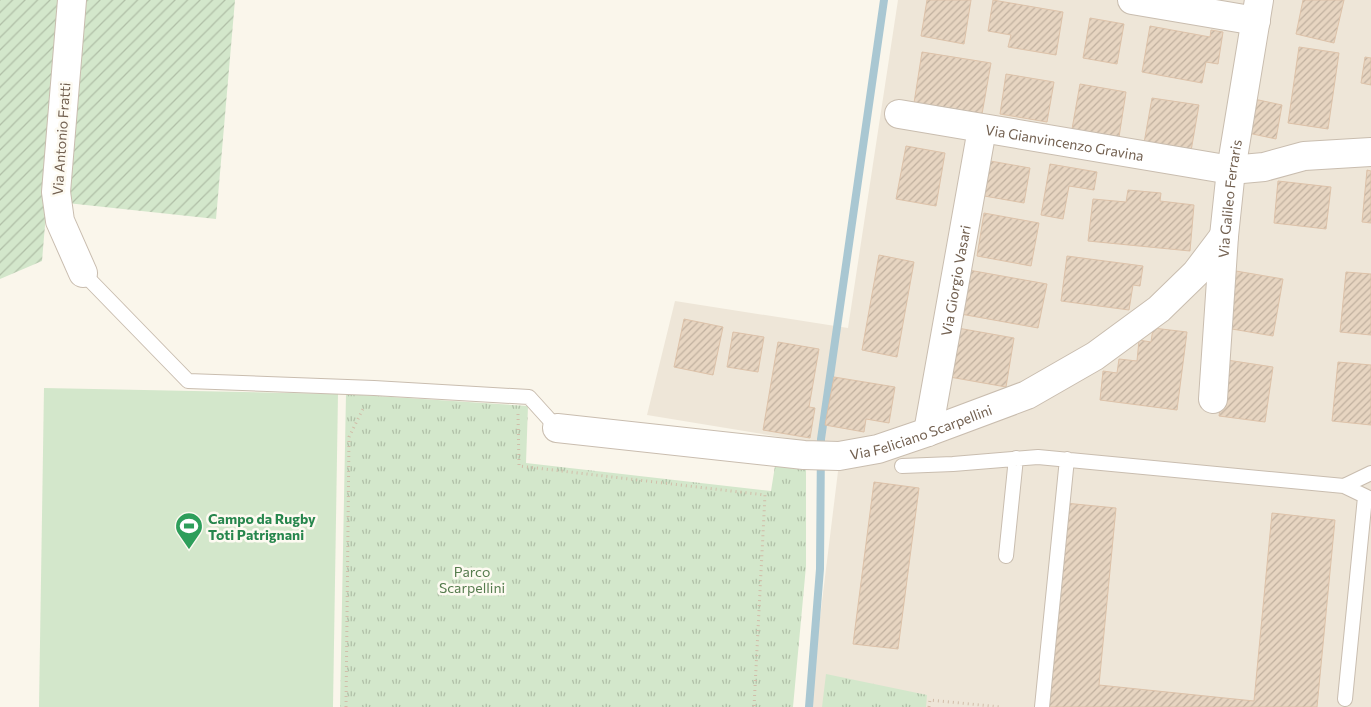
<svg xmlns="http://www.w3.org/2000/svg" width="1371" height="707" font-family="Commissioner,sans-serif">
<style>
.residential{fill:#eee6d8}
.grass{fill:url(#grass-tufts)}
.garden{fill:url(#garden-furrows)}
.pitch{fill:#d3e7cb}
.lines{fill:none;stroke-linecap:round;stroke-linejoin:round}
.stream{stroke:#a9c7d2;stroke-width:8}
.building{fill:url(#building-hatch);stroke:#ddc2a9}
.lane-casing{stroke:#c9bdaf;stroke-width:16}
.street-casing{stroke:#c9bdaf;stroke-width:30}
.path{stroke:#d1bda9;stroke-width:3;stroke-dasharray:1 4;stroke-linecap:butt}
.lane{stroke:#fff;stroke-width:14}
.street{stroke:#fff;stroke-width:28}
.labels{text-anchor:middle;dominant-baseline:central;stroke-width:5;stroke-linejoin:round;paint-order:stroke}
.street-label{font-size:14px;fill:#736151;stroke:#fdfaf1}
.leisure-label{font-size:14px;font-weight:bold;fill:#27864d;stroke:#fdfaf1;text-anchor:start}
.park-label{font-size:14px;fill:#567c4e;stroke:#fdfaf1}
</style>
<defs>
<pattern id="grass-tufts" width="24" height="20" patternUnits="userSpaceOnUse" patternTransform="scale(1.25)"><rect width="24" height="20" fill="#d3e7cb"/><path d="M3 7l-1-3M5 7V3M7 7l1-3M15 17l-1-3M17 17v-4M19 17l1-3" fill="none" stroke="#b0bfa7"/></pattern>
<pattern id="garden-furrows" width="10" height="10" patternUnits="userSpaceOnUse" patternTransform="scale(1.25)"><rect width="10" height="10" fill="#d3e7cb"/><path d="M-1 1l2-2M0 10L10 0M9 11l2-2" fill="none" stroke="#b0bfa7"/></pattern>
<pattern id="building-hatch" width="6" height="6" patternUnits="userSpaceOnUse" patternTransform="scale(1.25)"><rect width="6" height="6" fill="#e7d5c1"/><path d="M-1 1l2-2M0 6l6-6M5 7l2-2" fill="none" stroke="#c0b09f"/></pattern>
</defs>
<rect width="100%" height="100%" fill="#faf6eb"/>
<!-- residential -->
<path class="residential" d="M898,0h473v707h-562l32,-260 -194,-32 28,-114 173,27z"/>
<!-- grass -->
<path class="grass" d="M346,394l182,12 -2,57 245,28 4,-25 31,4v96l-13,141h-453z
M826,674l101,21 -1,12h-104z"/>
<!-- garden -->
<path class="garden" d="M0,0h64l-22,261 -42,18z
M83,0h152l-19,219 -149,-16z"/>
<!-- pitch -->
<path class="pitch" d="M44,388l294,6 -5,313h-294z"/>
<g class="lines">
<!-- stream -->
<path class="stream" d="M809,707l11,-138 1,-130 63,-439"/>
</g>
<!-- building -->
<path class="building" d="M927,0h44l-7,44 -43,-8z
M993,0l70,12 -7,43 -48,-8 3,-12 -23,-4z
M1303,0h41l-10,43 -38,-9z
M1090,18l34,6 -7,40 -34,-6z
M1150,26l60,11 1,-7 12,2 -5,32 -12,-2 -4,21 -60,-11z
M1299,47l40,6 -11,76 -40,-6z
M922,52l69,11 -9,51 -68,-11z
M1365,57l6,1v27l-10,-2z
M1006,74l48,8 -7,40 -47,-8z
M1080,84l46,8 -7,45 -47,-8z
M1152,98l47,7 -8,46 -47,-8z
M1254,99l28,6 -6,34 -28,-6z
M906,146l39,7 -9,53 -40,-7z
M979,159l51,9 -6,35 -51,-9z
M1050,164l47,8 -3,18 -25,-4 -6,33 -22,-4z
M1367,170l4,1v52l-9,-1z
M1278,181l53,6 -5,42 -52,-6z
M1128,190l33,3 -1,8 34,4 -4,46 -102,-10 5,-42 33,3z
M984,213l55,10 -8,43 -54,-10z
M879,255l35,7 -17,95 -35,-7z
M1067,256l76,10 -3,20 -7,-1 -4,25 -68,-9z
M963,269l84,15 -9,44 -83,-15z
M1236,271l47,8 -10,57 -47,-8z
M1346,272l25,2v61l-31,-3z
M684,319l39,8 -10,48 -39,-8z
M952,327l62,11 -8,49 -62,-11z
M1153,328l34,4 -10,78 -77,-10 3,-29 14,2 2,-14 18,2 2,-21 12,2z
M733,332l31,5 -6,35 -31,-5z
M778,342l41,7 -10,58 6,1 -5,30 -47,-8z
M1227,360l46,7 -8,55 -46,-6z
M1338,362l33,3v60l-39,-4z
M834,377l61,10 -6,36 -23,-4 -2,13 -39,-7z
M874,482l45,6 -21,161 -45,-5z
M1065,503l51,5 -17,177 155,16 18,-188 63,7 -18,187h-271z"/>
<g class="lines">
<!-- lane casing -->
<g class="lane-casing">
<path id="lane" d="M83,273l105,108 186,7 155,9 28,31
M902,466l51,-2 85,-7 306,29 27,13
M1344,486l27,-13
M1006,556l10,-98
M1345,699l20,-202
M1042,707l25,-248"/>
</g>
<!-- street casing -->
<g class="street-casing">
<g id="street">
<path d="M72,0l-16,192 4,29 23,52"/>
<path d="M1132,0l124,21"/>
<path id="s1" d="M899,114l332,56 33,-3 40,-11 67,-4"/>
<path id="s2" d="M1213,399l11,-163 7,-66 28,-170"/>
<path id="s3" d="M557,428l247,27 35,1 39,-7 50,-17 99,-37 68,-39 64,-47 37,-36 28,-37"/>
<path id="s4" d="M928,432l54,-303"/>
</g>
</g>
<!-- path -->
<path class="path" d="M518,414l1,52 246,29 -11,212
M346,707l3,-270 15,-30
M929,707l1,-7 70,7"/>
<!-- lane -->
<use href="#lane" class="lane"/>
<!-- street -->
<use href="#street" class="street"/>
</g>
<!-- icons -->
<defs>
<g id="stadium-pin" transform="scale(1.4375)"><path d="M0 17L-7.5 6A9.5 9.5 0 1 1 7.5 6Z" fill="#2e9e5b" stroke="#fdfaf1"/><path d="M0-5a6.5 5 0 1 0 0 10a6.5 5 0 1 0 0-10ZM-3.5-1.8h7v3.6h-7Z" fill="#fff"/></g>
</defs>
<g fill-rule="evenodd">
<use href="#stadium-pin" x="189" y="526"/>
</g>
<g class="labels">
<!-- street labels -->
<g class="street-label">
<text transform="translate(61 139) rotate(-86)">Via Antonio Fratti</text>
<text stroke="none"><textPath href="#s1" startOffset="168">Via Gianvincenzo Gravina</textPath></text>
<text stroke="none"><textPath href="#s2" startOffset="201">Via Galileo Ferraris</textPath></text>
<text stroke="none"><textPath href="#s4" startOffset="154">Via Giorgio Vasari</textPath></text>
<text stroke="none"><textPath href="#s3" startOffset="369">Via Feliciano Scarpellini</textPath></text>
</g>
<!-- leisure labels -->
<g class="leisure-label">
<text x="208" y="518">Campo da Rugby<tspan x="208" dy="16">Toti Patrignani</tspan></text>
</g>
<!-- park labels -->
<g class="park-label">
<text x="472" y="571">Parco<tspan x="472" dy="16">Scarpellini</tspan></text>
</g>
</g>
</svg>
